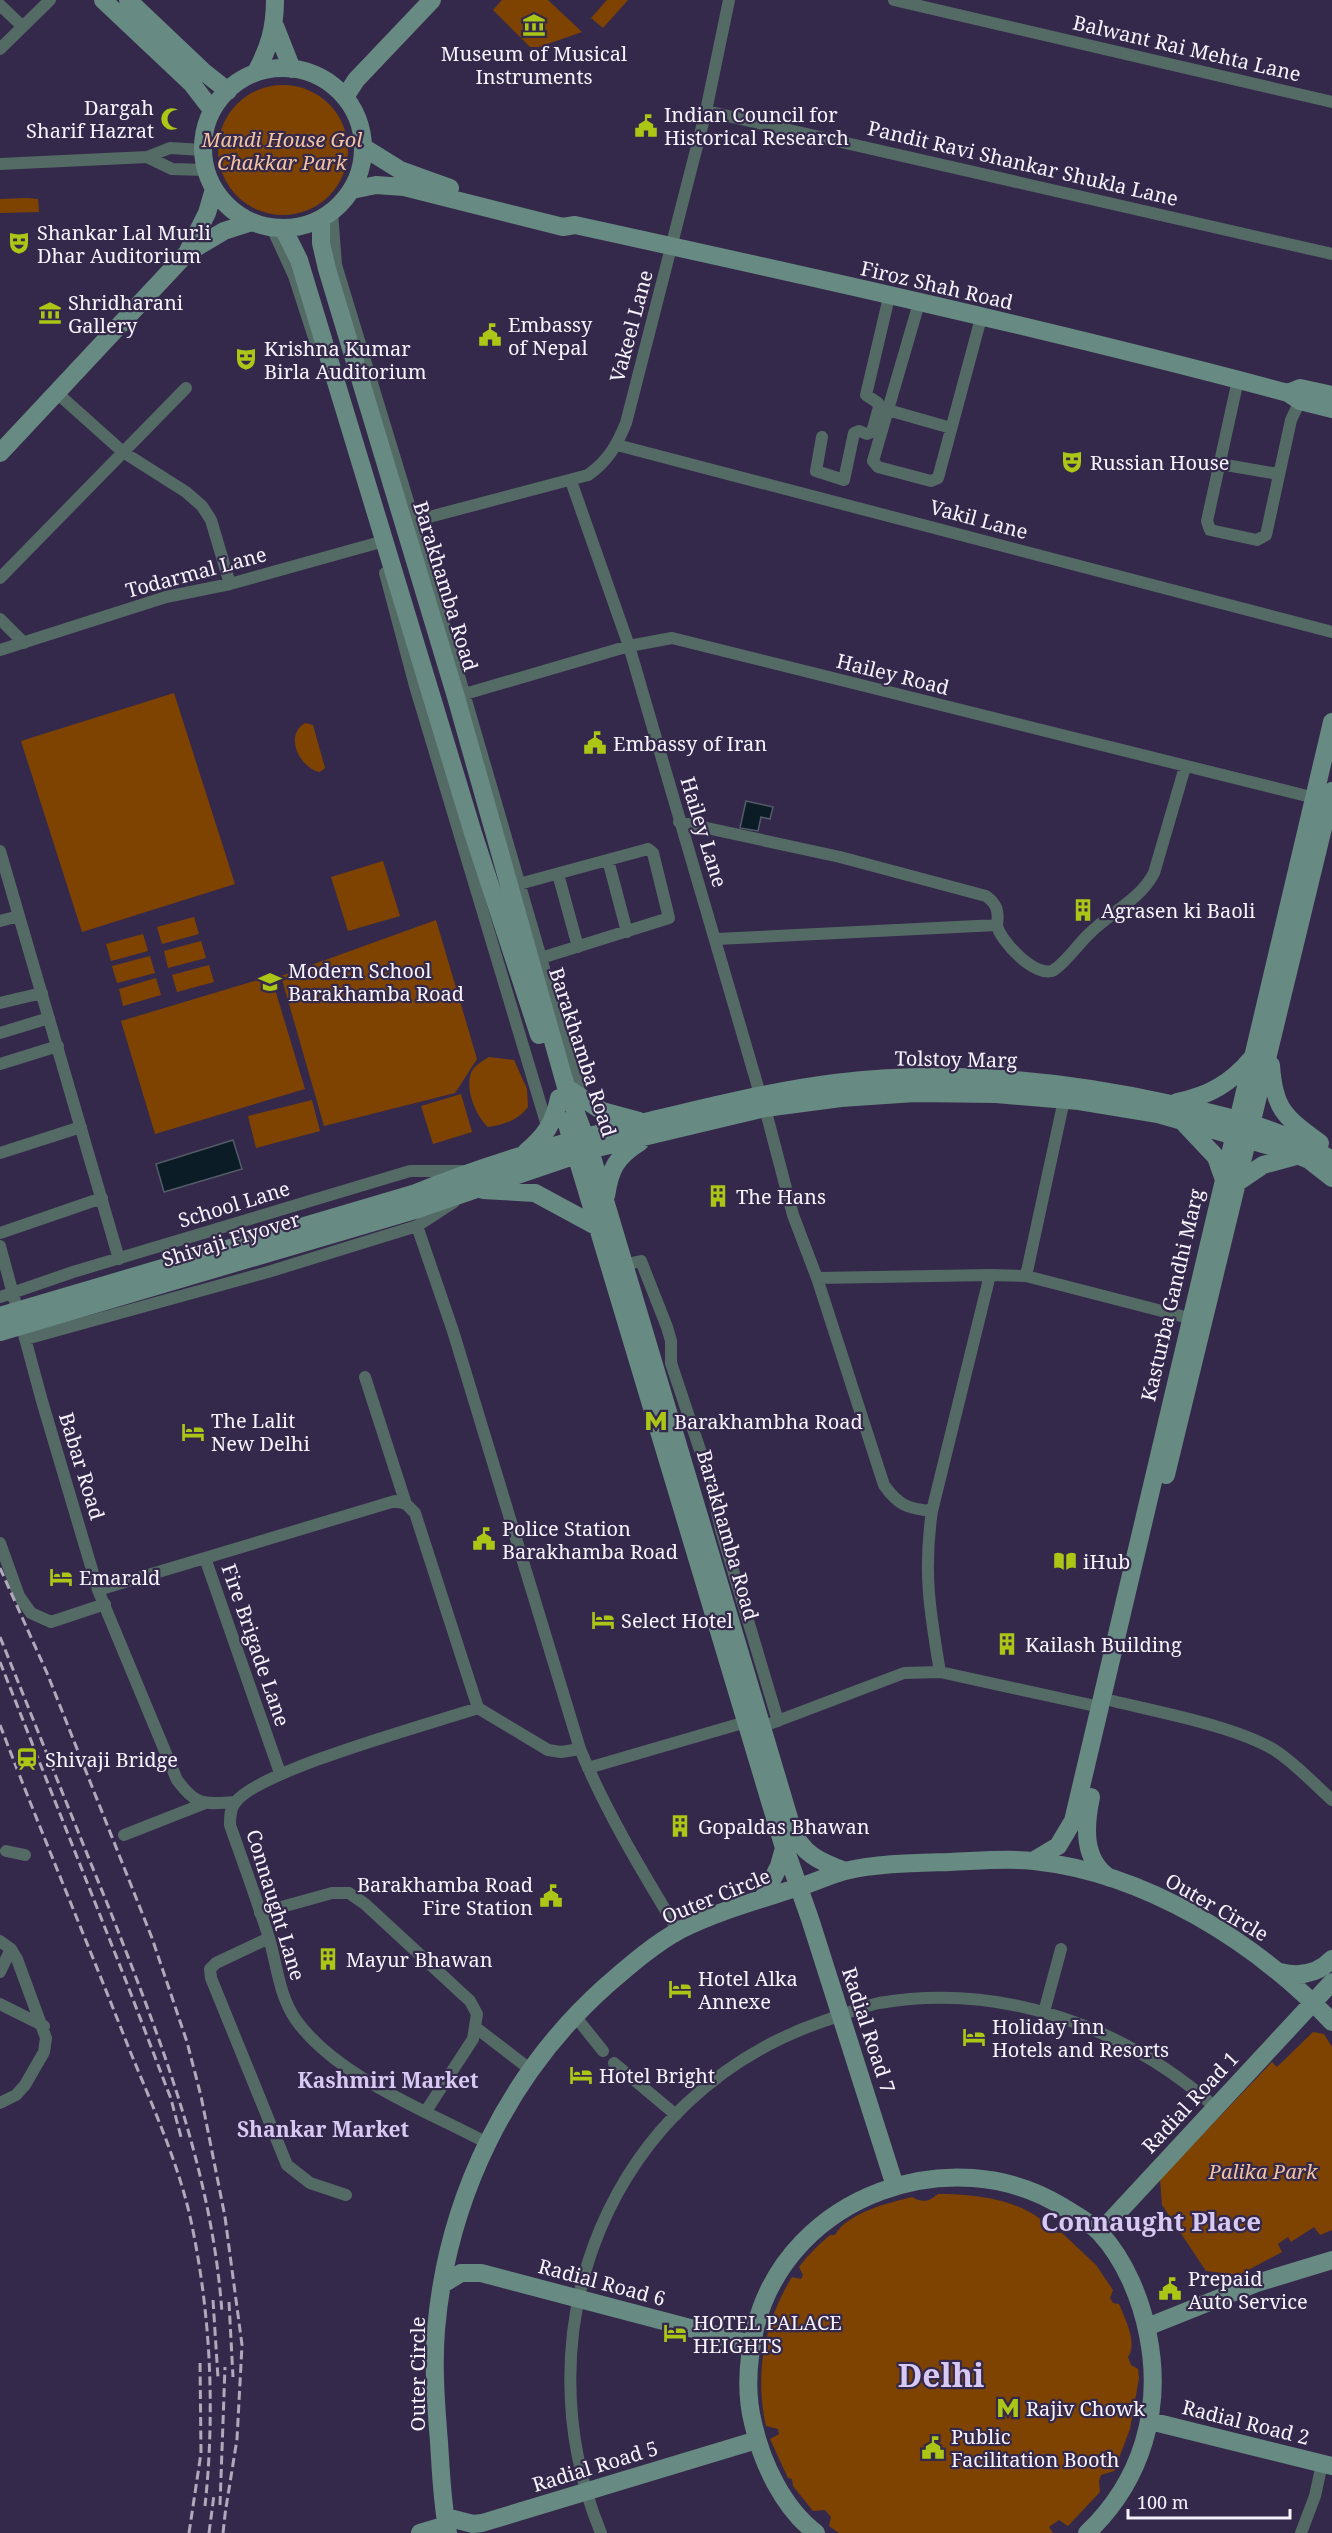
<svg xmlns="http://www.w3.org/2000/svg" width="1332" height="2533" font-family="'Noto Serif',serif">
<style>
.green{fill:#7e4300}
.water{fill:#0c1c27;stroke:#525c67;stroke-width:1.5}
.lines{fill:none;stroke-linecap:round;stroke-linejoin:round}
.street{stroke:#546a65;stroke-width:12}
.secondary{stroke:#678a82;stroke-width:18}
.rail{stroke:#afa9bb;stroke-width:3;stroke-dasharray:9 4.5;stroke-linecap:butt}
.labels{text-anchor:middle;dominant-baseline:central;stroke-width:4.5;stroke-linejoin:round;paint-order:stroke}
.street-label{font-size:20px;fill:#f6f3fc;stroke:#35294b}
.poi-label{font-size:20px;fill:#f6f3fc;stroke:#35294b;text-anchor:start}
.park-label{font-size:20px;font-style:italic;fill:#f3c4a0;stroke:#35294b}
.neighbourhood-label{font-size:21px;font-weight:bold;fill:#d7c9f4;stroke:#35294b}
.district-label{font-size:26px;font-weight:bold;fill:#d7c9f4;stroke:#35294b}
.town-label{font-size:32px;font-weight:bold;fill:#d7c9f4;stroke:#35294b}
</style>
<rect width="100%" height="100%" fill="#35294b"/>
<!-- green -->
<path class="green" d="M502,0h46l34,32 -43,15h-9l-37,-37z
M607,0h21l-25,28 -12,-10z
M218 150a65 65 0 1 1 130 0a65 65 0 1 1-130 0Z
M27,198l11,1 1,13 -39,1v-14z
M174,693l61,191 -153,48 -61,-191z
M305,723l8,2 12,43 -5,4c-21,-4 -36,-37 -15,-49z
M383,861l17,55 -52,15 -17,-54z
M194,917l5,17 -37,10 -5,-17z
M436,920l41,139 -22,34 -131,33 -43,-150z
M143,934l5,17 -37,10 -5,-17z
M201,941l5,17 -38,10 -4,-17z
M150,956l5,17 -38,10 -5,-17z
M209,965l5,17 -37,10 -5,-17z
M271,976l34,113 -150,45 -34,-113z
M156,978l5,17 -38,11 -4,-17z
M489,1057l25,3 13,29 1,18c-11,14 -23,17 -40,20 -12,-11 -23,-37 -17,-54 3,-7 11,-12 18,-16z
M461,1094l11,38 -39,12 -12,-38z
M312,1100l8,31 -64,17 -8,-32z
M1313,2032l11,2 8,13v183l-12,5 -6,-8 -23,15 -3,-5 -10,7 4,8 -43,23 -33,-4 -44,-66 -2,-26 112,-117 5,5z
M938,2194c32,0 74,4 101,24 6,4 5,10 11,14l12,1 34,32 17,25 -3,8 3,5 6,1c6,15 19,39 9,53l3,8 7,4 1,9 -9,51 -16,42 -13,4 -2,6 1,11 -32,34 -9,-6 -10,7 4,6h-214l-10,-7 2,-9 -6,-7 -12,1 -20,-25 -1,-7 -4,-1 -18,-39 9,-5 -1,-5 -12,-3c-12,-53 -1,-105 26,-149l9,2 2,-4 -4,-8c9,-12 19,-22 31,-32h5c12,-22 53,-32 77,-38 11,6 16,5 26,-3z"/>
<!-- water -->
<path class="water" d="M746,801l27,6 -3,12 -9,-2 -3,14 -18,-3z
M233,1140l9,29 -78,23 -8,-28z"/>
<g class="lines">
<!-- street -->
<path class="street" d="M894,0l438,102
M0,5l22,21
M0,49l50,-49
M706,111l626,143
M147,157l25,12 34,1
M0,164l147,-7 23,-9 32,2
M332,212l4,53 78,256 168,578
M272,228l22,48 23,71
M919,303l-46,158 5,6 53,14 7,-3 43,-160
M1238,380l-31,141 3,9 47,10 9,-5 25,-115 9,-19
M57,393l66,59 63,40 16,14 9,14 19,64
M888,410l63,18
M822,437l-6,34 28,9 10,-47 5,-2 8,3 5,-2 7,-25 -1,-4 -12,-8 23,-98
M617,445l715,187
M1220,464l58,10
M571,481l58,165 131,448
M414,521l174,-46c20,-14 29,-30 38,-52l80,-312 23,-111
M385,573l30,113 133,443
M0,578l186,-190
M0,619l24,24
M0,650l166,-53 64,-13 147,-41
M458,696l171,-50 43,-8 647,161
M679,822l161,35 146,39c11,8 13,15 11,29l-280,14
M0,851l119,408
M608,860l19,72
M558,874l20,73
M519,884l129,-35 5,4 16,65 -128,40
M0,921l19,-5
M997,925c2,15 40,55 57,45 13,-9 24,-26 36,-37 21,-21 50,-33 64,-60l31,-106
M0,1003l42,-10
M0,1033l49,-15
M0,1064l58,-18
M1064,1100l-38,176 163,42
M765,1108l28,107 24,63 67,207c14,20 24,24 48,26 -9,61 -2,101 8,161
M0,1153l81,-26
M417,1226l36,105 127,418c27,65 62,122 98,182
M0,1233l102,-35
M0,1246l42,155 56,189 107,-32
M623,1265l18,-4 26,66 4,14v22l39,117 11,50 57,191
M990,1275l36,1
M817,1278l173,-3 -58,236
M0,1297l73,-25 337,-101h52
M26,1339l242,-67 149,-46 37,-24
M365,1377l41,127 9,9 63,195
M0,1543l19,53 12,17 20,9 54,-18
M98,1590l79,190c20,27 27,24 58,22
M1113,1701c45,11 126,26 163,50 21,14 38,33 56,49
M772,1723l132,-50 36,-1 160,35
M588,1768l158,-46
M280,1773l-75,-215 190,-57 11,3
M124,1835l79,-31
M6,1851l19,4
M260,1913l72,-20h17l16,11 105,97 7,13 -4,25 -47,72
M269,1938l-53,25 -6,6 1,9 76,187 23,18 36,12
M0,1941l11,8 6,10 29,79 -2,14 -19,33 -9,10 -16,8
M0,1972l11,-23
M0,2004l44,22
M1044,2012l17,-63
M575,2016l28,35
M475,2027l56,43
M614,2063l62,52
M487,2143c-62,-33 -150,-66 -191,-123 -17,-24 -19,-55 -27,-82 -12,-38 -26,-76 -39,-113 0,-8 0,-16 5,-22 21,-32 198,-80 243,-95l70,42 13,2 19,-3
M601,2533c-84,-204 9,-439 223,-512 18,-6 37,-14 55,-18 123,-21 244,23 336,104
M1301,2533l14,-37 7,-32"/>
<!-- secondary -->
<path class="secondary" d="M103,0l89,84 20,26
M128,0l76,72 24,19
M275,26l17,43
M203 148a80 80 0 1 1 160 0a80 80 0 1 1-160 0Z
M256,72c13,-24 19,-44 19,-72
M345,97l11,-17 76,-80
M363,147l37,23 50,18
M352,190l24,-5 28,2 159,40 12,-2c238,52 477,105 713,168l12,8 32,8
M321,219v24l6,26 129,428 110,390 24,63 202,678c9,26 29,34 53,43
M283,228l16,32 174,573 66,202
M187,253l37,-22 28,-9
M1288,393l12,-5 32,7
M0,453l187,-200 20,-40 7,-24
M1271,1065c3,45 14,52 49,78
M567,1088l35,23 37,10
M1177,1102c32,-6 54,-19 75,-44
M566,1121l218,727 -5,18 -15,30
M1184,1123l32,34 7,20
M526,1152c19,-16 28,-29 33,-54
M1235,1184l28,-19 33,-9
M483,1190l52,3 61,33
M606,1196c4,-27 10,-39 34,-54
M0,1316l413,-122c76,-31 156,-54 236,-73 62,-15 123,-30 186,-38 111,-14 228,-3 336,21 57,12 112,25 161,56
M0,1332l418,-123 179,-61 168,-40 76,-10 74,-5 81,1 83,7 79,13 129,37 22,9 23,18
M1166,1475l166,-684
M1091,1797c-6,29 -9,63 19,81
M785,1848l25,71 85,267
M1033,1861l25,-15 15,-25 259,-1099
M1280,1972c20,5 38,2 52,-13
M1100,2232l232,-250
M443,2284l18,-11h20l270,71
M1147,2327l110,-44 75,-23
M1150,2421l182,45
M446,2517l27,7 9,-1 275,-83
M420,2533l27,-8
M448,2533c-6,-29 -7,-61 -9,-91 -3,-37 -6,-75 -3,-112 11,-132 72,-257 171,-345 22,-19 47,-41 73,-55 38,-19 79,-30 119,-43 15,-4 30,-12 46,-16 34,-8 71,-8 105,-9 27,-1 58,-4 84,-1 112,12 222,81 298,161
M816,2533c-33,-25 -54,-70 -63,-110 -8,-32 -5,-66 3,-98 34,-130 196,-187 307,-118 13,8 27,15 37,26 25,27 41,66 48,102 15,74 -6,146 -61,198"/>
<!-- rail -->
<path class="rail" d="M0,1568l47,105 105,265 35,104 14,54 24,121 17,128 -5,94 -12,75
M0,1637c36,89 71,178 107,266 52,132 105,267 115,410
M0,1662l126,319 45,118 11,42
M0,1725c41,107 86,214 128,321 23,57 50,115 63,175 20,94 24,191 14,285
M213,2300l5,78
M229,2302l4,75
M220,2505l5,-138
M189,2533l12,-80 -1,-94
M209,2533l5,-38
M223,2533l3,-27"/>
</g>
<!-- icons -->
<defs>
<g id="museum-bare" transform="scale(1.8)"><path d="M0-6L6-3V-2H-6V-3ZM-5-1h2V3h-2ZM-1-1h2V3h-2ZM3-1h2V3H3ZM-6 4H6V6H-6Z" fill="#abc615" stroke="#35294b" stroke-width="2.5" paint-order="stroke"/></g>
<g id="mosque-bare" transform="scale(1.8)"><path d="M3.5-4.9A6 6 0 1 0 3.5 4.9A5 5 0 1 1 3.5-4.9Z" fill="#abc615" stroke="#35294b" stroke-width="2.5" paint-order="stroke"/></g>
<g id="civic-bare" transform="scale(1.8)"><path d="M-.6-6.5H3V-4.5H.6V-3L4-1V1h2V6H-6V1h2V-1L-.6-3ZM-1.2 2.5V6h2.4V2.5Z" fill="#abc615" stroke="#35294b" stroke-width="2.5" paint-order="stroke"/></g>
<g id="theatre-bare" transform="scale(1.8)"><path d="M-5-5.5Q0-4 5-5.5V0Q5 5 0 6Q-5 5-5 0ZM-3.3-2.5H-1v1.5H-3.3ZM1-2.5H3.3v1.5H1ZM-2.8 1Q0 5.5 2.8 1Z" fill="#abc615" stroke="#35294b" stroke-width="2.5" paint-order="stroke"/></g>
<g id="building-bare" transform="scale(1.8)"><path d="M-4-6H4V6H1V3H-1V6H-4ZM-2.5-4.3h1.7v1.8h-1.7ZM.8-4.3h1.7v1.8H.8ZM-2.5-1h1.7V.8h-1.7ZM.8-1h1.7V.8H.8Z" fill="#abc615" stroke="#35294b" stroke-width="2.5" paint-order="stroke"/></g>
<g id="school-bare" transform="scale(1.8)"><path d="M0-5L7-2L0 1L-7-2ZM-4 1L0 2.5L4 1V4Q0 6-4 4Z" fill="#abc615" stroke="#35294b" stroke-width="2.5" paint-order="stroke"/></g>
<g id="metro-bare" transform="scale(1.8)"><path d="M-5.5 5V-5H-3L0 0L3-5H5.5V5H3V-.5L0 4L-3-.5V5Z" fill="#abc615" stroke="#35294b" stroke-width="2.5" paint-order="stroke"/></g>
<g id="hotel-bare" transform="scale(1.8)"><path d="M-6-4.5h1.5V1H6V5H4.5V3h-9V5H-6ZM-4 0a1.8 1.8 0 1 1 3.6 0ZM.5 0V-2.5h3Q6-2.5 6 0Z" fill="#abc615" stroke="#35294b" stroke-width="2.5" paint-order="stroke"/></g>
<g id="library-bare" transform="scale(1.8)"><path d="M-6-4Q-3-5.5-.7-3.5V5Q-3 3-6 4ZM6-4Q3-5.5 .7-3.5V5Q3 3 6 4Z" fill="#abc615" stroke="#35294b" stroke-width="2.5" paint-order="stroke"/></g>
<g id="station-bare" transform="scale(1.8)"><path d="M-3-6H3Q5-6 5-4V2Q5 4 3 4L4.5 6H3L1.5 4h-3L-3 6H-4.5L-3 4Q-5 4-5 2V-4Q-5-6-3-6ZM-3.5-4v3h7v-3ZM-3.5 1v1.5H-2V1ZM2 1v1.5H3.5V1Z" fill="#abc615" stroke="#35294b" stroke-width="2.5" paint-order="stroke"/></g>
</defs>
<g fill-rule="evenodd">
<use href="#museum-bare" x="534" y="25"/>
<use href="#mosque-bare" x="172" y="119"/>
<use href="#civic-bare" x="646" y="126"/>
<use href="#theatre-bare" x="19" y="243"/>
<use href="#museum-bare" x="50" y="313"/>
<use href="#civic-bare" x="490" y="335"/>
<use href="#theatre-bare" x="246" y="359"/>
<use href="#theatre-bare" x="1072" y="462"/>
<use href="#civic-bare" x="595" y="743"/>
<use href="#building-bare" x="1083" y="910"/>
<use href="#school-bare" x="270" y="982"/>
<use href="#building-bare" x="718" y="1196"/>
<use href="#metro-bare" x="656" y="1421"/>
<use href="#hotel-bare" x="193" y="1432"/>
<use href="#civic-bare" x="484" y="1539"/>
<use href="#library-bare" x="1065" y="1561"/>
<use href="#hotel-bare" x="61" y="1577"/>
<use href="#hotel-bare" x="603" y="1620"/>
<use href="#building-bare" x="1007" y="1644"/>
<use href="#station-bare" x="27" y="1759"/>
<use href="#building-bare" x="680" y="1826"/>
<use href="#civic-bare" x="551" y="1896"/>
<use href="#building-bare" x="328" y="1959"/>
<use href="#hotel-bare" x="680" y="1989"/>
<use href="#hotel-bare" x="974" y="2037"/>
<use href="#hotel-bare" x="581" y="2075"/>
<use href="#civic-bare" x="1170" y="2289"/>
<use href="#hotel-bare" x="675" y="2333"/>
<use href="#metro-bare" x="1008" y="2408"/>
<use href="#civic-bare" x="933" y="2448"/>
</g>
<g class="labels">
<!-- street labels -->
<g class="street-label">
<text transform="translate(1187 48) rotate(13)">Balwant Rai Mehta Lane</text>
<text transform="translate(1023 163) rotate(13)">Pandit Ravi Shankar Shukla Lane</text>
<text transform="translate(937 285) rotate(13)">Firoz Shah Road</text>
<text transform="translate(631 326) rotate(-75)">Vakeel Lane</text>
<text transform="translate(979 519) rotate(15)">Vakil Lane</text>
<text transform="translate(196 572) rotate(-15)">Todarmal Lane</text>
<text transform="translate(446 586) rotate(73)">Barakhamba Road</text>
<text transform="translate(893 674) rotate(14)">Hailey Road</text>
<text transform="translate(704 832) rotate(73)">Hailey Lane</text>
<text transform="translate(583 1052) rotate(72)">Barakhamba Road</text>
<text transform="translate(956 1059) rotate(1)">Tolstoy Marg</text>
<text transform="translate(234 1204) rotate(-17)">School Lane</text>
<text transform="translate(231 1239) rotate(-17)">Shivaji Flyover</text>
<text transform="translate(1172 1295) rotate(-77)">Kasturba Gandhi Marg</text>
<text transform="translate(82 1466) rotate(73)">Babar Road</text>
<text transform="translate(728 1535) rotate(74)">Barakhamba Road</text>
<text transform="translate(256 1645) rotate(71)">Fire Brigade Lane</text>
<text transform="translate(716 1896) rotate(-22)">Outer Circle</text>
<text transform="translate(276 1905) rotate(73)">Connaught Lane</text>
<text transform="translate(1217 1907) rotate(30)">Outer Circle</text>
<text transform="translate(869 2030) rotate(72)">Radial Road 7</text>
<text transform="translate(1190 2102) rotate(-47)">Radial Road 1</text>
<text transform="translate(602 2282) rotate(15)">Radial Road 6</text>
<text transform="translate(417 2374) rotate(-90)">Outer Circle</text>
<text transform="translate(1246 2422) rotate(14)">Radial Road 2</text>
<text transform="translate(595 2466) rotate(-17)">Radial Road 5</text>
</g>
<!-- poi labels -->
<g class="poi-label">
<text x="534" y="53" text-anchor="middle">Museum of Musical<tspan x="534" dy="23">Instruments</tspan></text>
<text x="154" y="107" text-anchor="end">Dargah<tspan x="154" dy="23">Sharif Hazrat</tspan></text>
<text x="664" y="114">Indian Council for<tspan x="664" dy="23">Historical Research</tspan></text>
<text x="37" y="232">Shankar Lal Murli<tspan x="37" dy="23">Dhar Auditorium</tspan></text>
<text x="68" y="302">Shridharani<tspan x="68" dy="23">Gallery</tspan></text>
<text x="508" y="324">Embassy<tspan x="508" dy="23">of Nepal</tspan></text>
<text x="264" y="348">Krishna Kumar<tspan x="264" dy="23">Birla Auditorium</tspan></text>
<text x="1090" y="462">Russian House</text>
<text x="613" y="743">Embassy of Iran</text>
<text x="1101" y="910">Agrasen ki Baoli</text>
<text x="288" y="970">Modern School<tspan x="288" dy="23">Barakhamba Road</tspan></text>
<text x="736" y="1196">The Hans</text>
<text x="211" y="1420">The Lalit<tspan x="211" dy="23">New Delhi</tspan></text>
<text x="674" y="1421">Barakhambha Road</text>
<text x="502" y="1528">Police Station<tspan x="502" dy="23">Barakhamba Road</tspan></text>
<text x="1083" y="1561">iHub</text>
<text x="79" y="1577">Emarald</text>
<text x="621" y="1620">Select Hotel</text>
<text x="1025" y="1644">Kailash Building</text>
<text x="45" y="1759">Shivaji Bridge</text>
<text x="698" y="1826">Gopaldas Bhawan</text>
<text x="533" y="1884" text-anchor="end">Barakhamba Road<tspan x="533" dy="23">Fire Station</tspan></text>
<text x="346" y="1959">Mayur Bhawan</text>
<text x="698" y="1978">Hotel Alka<tspan x="698" dy="23">Annexe</tspan></text>
<text x="992" y="2026">Holiday Inn<tspan x="992" dy="23">Hotels and Resorts</tspan></text>
<text x="599" y="2075">Hotel Bright</text>
<text x="1188" y="2278">Prepaid<tspan x="1188" dy="23">Auto Service</tspan></text>
<text x="693" y="2322">HOTEL PALACE<tspan x="693" dy="23">HEIGHTS</tspan></text>
<text x="1026" y="2408">Rajiv Chowk</text>
<text x="951" y="2436">Public<tspan x="951" dy="23">Facilitation Booth</tspan></text>
</g>
<!-- park labels -->
<g class="park-label">
<text x="282" y="139">Mandi House Gol<tspan x="282" dy="23">Chakkar Park</tspan></text>
<text x="1263" y="2171">Palika Park</text>
</g>
<!-- neighbourhood labels -->
<g class="neighbourhood-label">
<text x="388" y="2080">Kashmiri Market</text>
<text x="323" y="2129">Shankar Market</text>
</g>
<!-- district labels -->
<g class="district-label">
<text x="1151" y="2221">Connaught Place</text>
</g>
<!-- town labels -->
<g class="town-label">
<text x="941" y="2374">Delhi</text>
</g>
</g>
<!-- scale -->
<path d="M1128 2509v9h162v-9" fill="none" stroke="#f6f3fc" stroke-width="3"/>
<text x="1137" y="2509" font-size="18" fill="#f6f3fc" stroke="#35294b" stroke-width="4.5" paint-order="stroke">100 m</text>
</svg>
